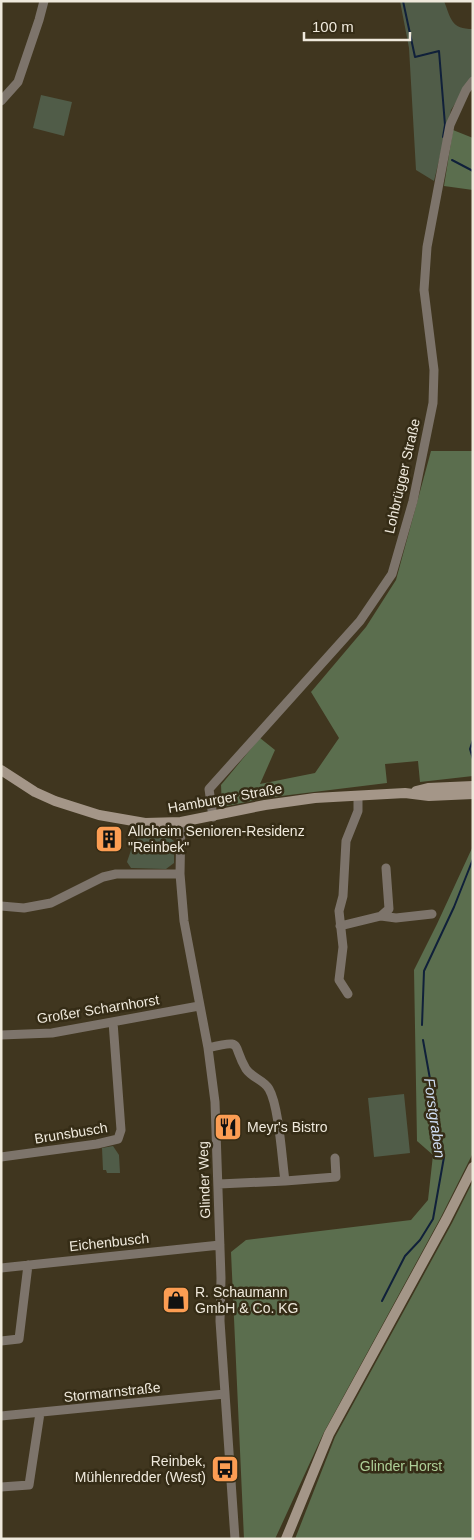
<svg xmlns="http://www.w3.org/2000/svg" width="474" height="1540" font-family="Arial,sans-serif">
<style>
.green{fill:#505c48}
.forest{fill:#5b6e4e}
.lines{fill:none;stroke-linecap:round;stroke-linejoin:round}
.stream{stroke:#10203a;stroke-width:2}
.street{stroke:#7d746b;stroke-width:9}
.secondary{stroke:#a49688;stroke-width:10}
.labels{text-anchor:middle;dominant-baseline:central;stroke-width:5;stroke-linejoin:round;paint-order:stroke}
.street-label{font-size:14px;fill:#efe9dc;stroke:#352c16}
.poi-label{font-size:14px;fill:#efe9dc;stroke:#352c16;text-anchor:start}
.park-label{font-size:14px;fill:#aed098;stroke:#352c16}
.water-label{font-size:15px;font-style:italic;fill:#d1dff5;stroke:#352c16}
</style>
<rect width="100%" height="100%" fill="#40361f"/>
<!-- green -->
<path class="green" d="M400,1h44c7,18 7,28 29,28v47l-22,34 -17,71 -18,-11 -7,-122z
M41,95l31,7 -8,34 -31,-8z
M144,834h21l9,7v22l-8,6 -35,-1 -4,-6c4,-10 6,-24 17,-28z
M404,1094l6,59 -36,4 -6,-59z
M113,1146l6,9 1,18h-13l-1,-3h-3l-1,-22z"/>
<!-- forest -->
<path class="forest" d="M453,130l20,8v52l-29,-4z
M431,451h42v325l-53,6 -2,-21 -33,3 2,19 -122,15 -43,9 -1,-22 39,-47 15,12 -15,34 55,-11 24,-35 -28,-46 55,-65 30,-47z
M473,846v307l-32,64 -117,215 -49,107h-31l-13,-287 15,-12 165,-20 17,-20 5,-45 -16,-14 -3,-171 23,-46z
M473,1181v358h-178l40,-102 117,-214z"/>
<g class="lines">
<!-- stream -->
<path class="stream" d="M403,1l12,56 24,-6 6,74 -2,12
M452,160l21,11
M473,740l-3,9 3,10
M422,1025l2,-54 30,-64 19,-48
M382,1301l23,-45 15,-16 13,-21 11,-62 -21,-117"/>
<!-- street -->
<path class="street" d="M1,101l17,-19 21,-62 5,-19
M213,817l-4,-28 151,-168 32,-47 21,-73 20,-98 1,-33 -10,-80 3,-43 23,-122 16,-35 7,-9
M181,822l-1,52 4,47 24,127 7,54 6,176 -1,43 15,218
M1,906l23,2 27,-5 52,-26 13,-3h64
M381,916l8,-7 -3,-41
M340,926l41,-10 15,2 36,-4
M348,994l-9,-14 4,-33 -4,-36 4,-15 3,-55 12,-30v-15
M1,1035l51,-2 147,-27
M208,1048c37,-9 23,-4 38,21 6,9 18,11 23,20 10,17 13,71 16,92l-66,3
M1,1157l96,-13 21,-5 3,-9 -8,-108
M285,1181l51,-4 -1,-19
M1,1268l219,-23
M1,1341l18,-2 9,-74
M1,1416l224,-22
M1,1487l28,-2 11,-72"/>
<!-- secondary -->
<path class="secondary" d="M1,770l34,22 20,9 44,14 46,8 36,-1 84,-17 50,-7 90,-5 24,3 44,-2
M416,791l12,-3 45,-2
M286,1539l43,-105 117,-214 27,-53"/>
</g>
<!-- icons -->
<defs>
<g id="building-square" transform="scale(1.4375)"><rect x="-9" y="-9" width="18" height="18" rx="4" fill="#fc9d53" stroke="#352c16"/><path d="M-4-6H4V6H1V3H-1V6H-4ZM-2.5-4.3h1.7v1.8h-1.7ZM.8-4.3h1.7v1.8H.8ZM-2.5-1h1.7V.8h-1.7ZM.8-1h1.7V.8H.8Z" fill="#111"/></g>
<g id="restaurant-square" transform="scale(1.4375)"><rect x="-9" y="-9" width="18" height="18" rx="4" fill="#fc9d53" stroke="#352c16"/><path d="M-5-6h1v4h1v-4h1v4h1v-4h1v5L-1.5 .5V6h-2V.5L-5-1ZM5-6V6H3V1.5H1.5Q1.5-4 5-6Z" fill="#111"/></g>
<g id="shop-square" transform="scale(1.4375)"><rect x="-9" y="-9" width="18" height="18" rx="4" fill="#fc9d53" stroke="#352c16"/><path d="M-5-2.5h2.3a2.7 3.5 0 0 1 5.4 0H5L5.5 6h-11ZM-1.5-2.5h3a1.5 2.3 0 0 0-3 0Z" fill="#111"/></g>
<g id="bus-square" transform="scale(1.4375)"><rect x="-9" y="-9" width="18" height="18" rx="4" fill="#fc9d53" stroke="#352c16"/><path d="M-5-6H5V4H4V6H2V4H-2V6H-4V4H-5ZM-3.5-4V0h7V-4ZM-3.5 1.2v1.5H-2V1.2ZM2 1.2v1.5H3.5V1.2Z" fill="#111"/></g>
</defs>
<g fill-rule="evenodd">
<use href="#building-square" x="109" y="839"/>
<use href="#restaurant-square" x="228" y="1127"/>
<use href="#shop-square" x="176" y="1300"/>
<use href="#bus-square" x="225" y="1469"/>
</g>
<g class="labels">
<!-- street labels -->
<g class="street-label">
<text transform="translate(402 476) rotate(-77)">Lohbrügger Straße</text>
<text transform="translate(225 798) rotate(-10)">Hamburger Straße</text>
<text transform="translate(98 1009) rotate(-9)">Großer Scharnhorst</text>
<text transform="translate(71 1133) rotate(-9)">Brunsbusch</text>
<text transform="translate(204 1180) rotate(-92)">Glinder Weg</text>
<text transform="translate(109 1242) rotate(-6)">Eichenbusch</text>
<text transform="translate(112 1392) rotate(-6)">Stormarnstraße</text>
</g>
<!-- poi labels -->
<g class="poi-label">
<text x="128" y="831">Alloheim Senioren-Residenz<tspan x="128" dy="16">"Reinbek"</tspan></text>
<text x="247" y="1127">Meyr's Bistro</text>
<text x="195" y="1292">R. Schaumann<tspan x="195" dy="16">GmbH &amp; Co. KG</tspan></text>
<text x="206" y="1461" text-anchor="end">Reinbek,<tspan x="206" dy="16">Mühlenredder (West)</tspan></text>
</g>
<!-- park labels -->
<g class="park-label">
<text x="401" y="1466">Glinder Horst</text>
</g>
<!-- water labels -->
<g class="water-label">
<text transform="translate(435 1118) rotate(82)">Forstgraben</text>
</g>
</g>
<!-- border -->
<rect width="474" height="1540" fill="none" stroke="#efe9dc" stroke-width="5"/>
<!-- scale -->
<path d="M304 32v8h106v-8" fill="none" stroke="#efe9dc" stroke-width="2.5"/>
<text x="312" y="32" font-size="15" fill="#efe9dc" stroke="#352c16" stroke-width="4" paint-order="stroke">100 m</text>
</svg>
